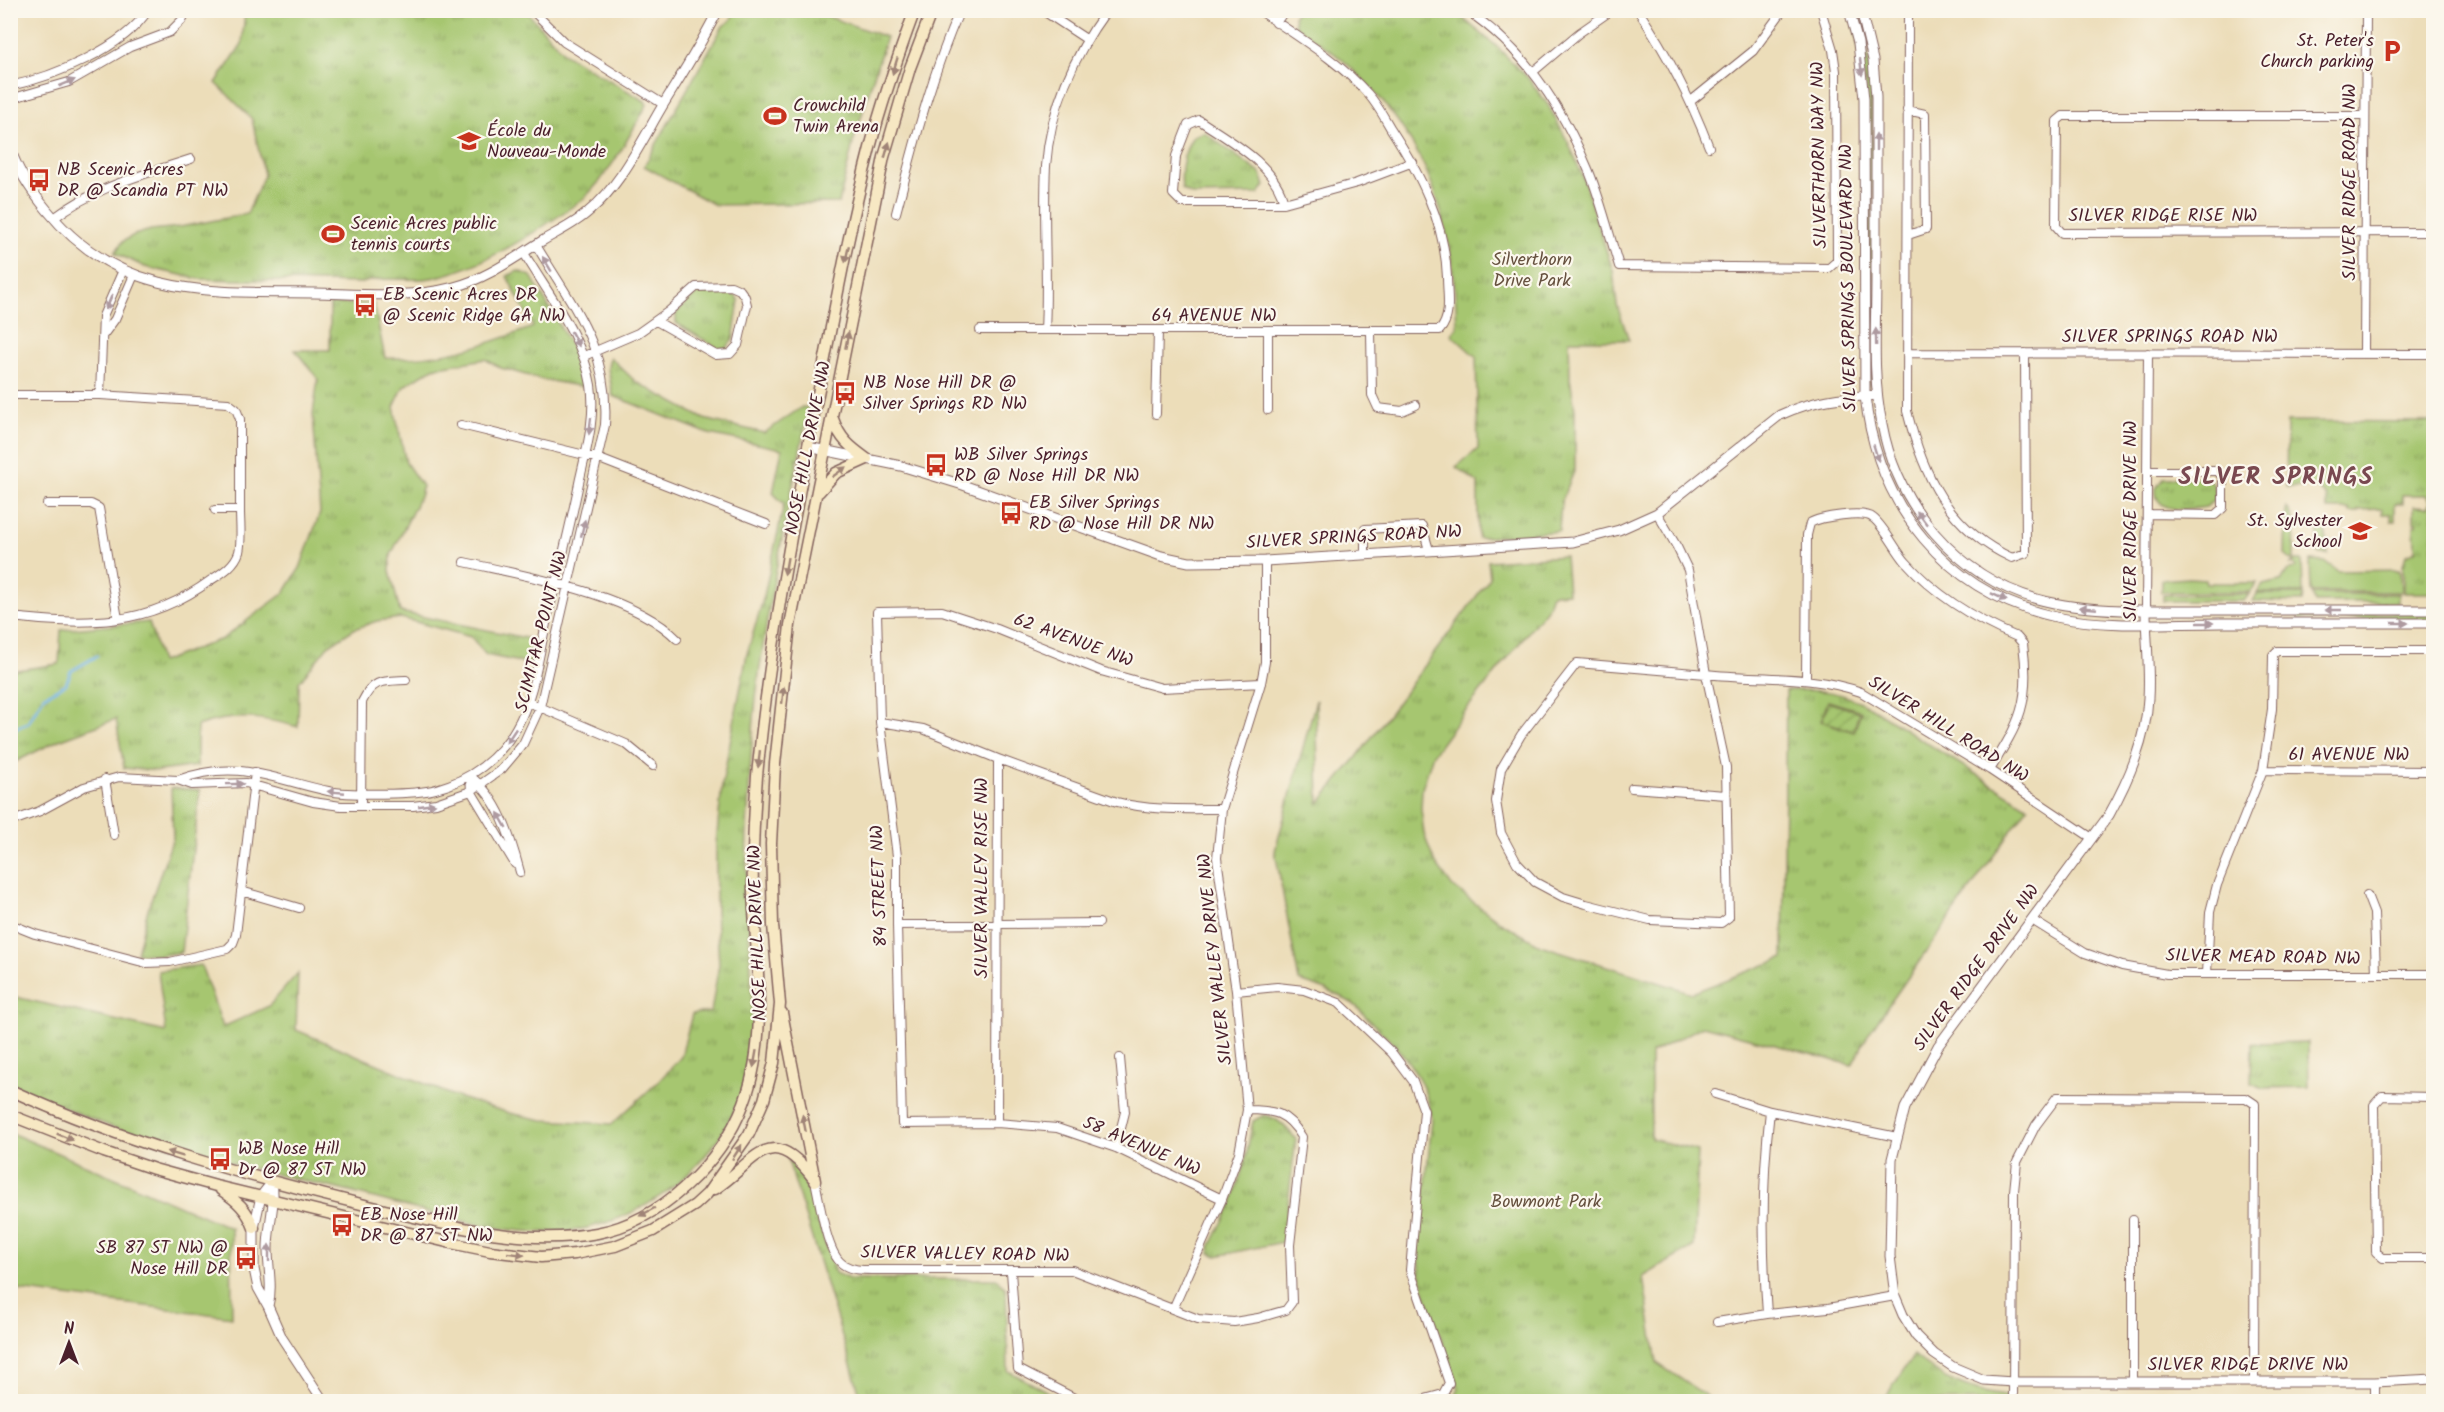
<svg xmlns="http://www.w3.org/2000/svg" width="2444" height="1412" font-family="Kalam,sans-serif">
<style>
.grass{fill:#a6c66f;stroke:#78724d;stroke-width:1.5}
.park{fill:url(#park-tufts);stroke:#78724d;stroke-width:1.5;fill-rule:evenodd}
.garden{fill:url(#garden-furrows);stroke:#78724d;stroke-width:1.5}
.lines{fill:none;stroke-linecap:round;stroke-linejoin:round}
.stream{stroke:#70b2e5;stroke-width:3}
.minor-casing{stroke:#83625d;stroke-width:10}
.tertiary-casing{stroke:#83625d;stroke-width:11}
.secondary-casing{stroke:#83625d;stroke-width:13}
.minor{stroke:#fff;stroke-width:8}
.tertiary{stroke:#fff;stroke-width:9}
.secondary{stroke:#f7e8c3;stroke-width:10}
.oneway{fill:#a08477}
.oneway2{fill:#ae9aa0}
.labels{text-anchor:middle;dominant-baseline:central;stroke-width:4.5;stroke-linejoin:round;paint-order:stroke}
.poi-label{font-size:18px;fill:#4a1f2b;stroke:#fbf7ec;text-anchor:start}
.street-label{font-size:18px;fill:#4a1f2b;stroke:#fbf7ec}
.park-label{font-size:18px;fill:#66513f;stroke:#fbf7ec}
.district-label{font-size:24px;font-weight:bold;letter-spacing:1.5px;fill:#794950;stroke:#fbf7ec}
</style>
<defs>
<pattern id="park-tufts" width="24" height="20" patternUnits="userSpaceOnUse" patternTransform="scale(1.5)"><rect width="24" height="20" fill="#a6c66f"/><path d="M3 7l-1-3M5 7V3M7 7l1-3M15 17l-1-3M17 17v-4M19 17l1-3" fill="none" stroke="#89a05b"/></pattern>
<pattern id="garden-furrows" width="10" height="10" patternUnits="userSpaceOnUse" patternTransform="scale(1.5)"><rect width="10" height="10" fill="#a6c66f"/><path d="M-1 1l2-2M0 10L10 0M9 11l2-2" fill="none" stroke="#89a05b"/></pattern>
</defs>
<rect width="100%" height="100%" fill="#fbf7ec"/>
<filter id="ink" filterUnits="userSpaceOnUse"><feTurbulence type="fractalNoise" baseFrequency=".0167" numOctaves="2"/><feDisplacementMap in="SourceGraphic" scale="12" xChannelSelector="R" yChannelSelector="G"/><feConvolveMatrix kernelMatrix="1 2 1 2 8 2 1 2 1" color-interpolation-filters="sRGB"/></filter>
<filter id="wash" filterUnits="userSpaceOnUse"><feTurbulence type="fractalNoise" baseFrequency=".008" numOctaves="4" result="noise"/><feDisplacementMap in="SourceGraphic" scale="24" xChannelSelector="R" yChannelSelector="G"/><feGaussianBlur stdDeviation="1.35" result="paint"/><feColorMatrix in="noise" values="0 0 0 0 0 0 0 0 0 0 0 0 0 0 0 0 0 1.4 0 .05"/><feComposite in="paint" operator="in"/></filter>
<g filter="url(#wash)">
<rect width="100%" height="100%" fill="#ecddb9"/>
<!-- grass -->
<path class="grass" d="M1852,11h6l14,64 1,303 -4,7 -3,-297z
M2286,507c12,12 8,36 8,52l-3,1 -6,-5z
M2318,525h7l3,29h-10z
M2294,560h8l1,33h-46l6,-8 18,-4 6,-10 9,-3 -2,-5 -3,1z
M2310,561l15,1 13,9 62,-1 1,22h-90z
M2189,578l16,1 1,4h51l-7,9h-89v-12z
M2249,594l-5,7h-81v-6z
M2257,594h46l-1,8 -49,-1z
M2312,594h86v8h-83z
M2317,613h116l1,6h-136v-4z
M11,1133l220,95 1,89 -221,-28z"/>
<!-- park -->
<path class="park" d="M245,11h281l40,44 79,46 2,4c-19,33 -36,68 -64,94 -43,31 -100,69 -152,79 -22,4 -48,-3 -69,5l-163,-4 -54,-12 -30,-14 7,-11 12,-7 17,-5 29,-3 67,-13 17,-39 -12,-56 -36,-36 26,-39z
M735,11h77l74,26 -33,106 -14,60 -124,2 -71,-39 79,-140 7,-5z
M1297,11h157l41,34 33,33 20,27 20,37 14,33 31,96 4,34 12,35h-60l1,38 5,32v59l-14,34 -2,28 -81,7v-55l-22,-16 22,-18 -2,-92 -25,-23 6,-7c-3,-107 -28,-188 -110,-263 -15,-14 -35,-25 -52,-38l-1,-11z
M1204,132l57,42 4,12 -7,8 -66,1 -10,-6c-2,-19 1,-37 11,-53z
M518,271l13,5 48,84 5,27 -44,-8 -39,-11 -16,-9 -52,9 -29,18 -10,21 12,56 16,23 -1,8 -30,61 -1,16 10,41 136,28 -6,24 -44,-9 -15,-18 -70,-19 -24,3 -23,8 -26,17 -29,36 -1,45c-35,-10 -65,-14 -101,-1v40l-38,5 -35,-3 -8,-49 -57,21 -48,24v-93l48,-7 2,-34 88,-8 12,40 61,-23 62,-46 16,-25 20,-55 -7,-99 5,-35 -23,-29h35v-46h44l11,54c53,2 99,-12 148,-31l-26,-51z
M702,292h30l7,8 -6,40 -7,8 -7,1 -43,-26v-10l18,-17z
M610,357l26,25 68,37 60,14 38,-26 7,1c-17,81 -35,163 -47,245 -9,57 -12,115 -15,173 -2,48 2,96 4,144 1,35 3,70 -4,105 -20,85 -105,154 -192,157 -62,2 -125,-20 -185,-35 -71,-18 -143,-33 -212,-55 -51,-15 -100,-36 -147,-59v-87l155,36 -8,-61 43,-6 22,62 46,-21 29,-33 -2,57 158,66 55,17 34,7 69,4 47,-43 22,-24 11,-43 19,-2 8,-48 -3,-51v-69l6,-59 25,-131 17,-58 20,-92 -11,-11 9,-44 -73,-15 -96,-38 -5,-28z
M2287,421l146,1v171h-30v-28l3,-10 9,-4v-2l-1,-24h3v-3h-3v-16l15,1 1,-6 -3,-6h-24v9h-8v17h-4v-7h-9v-5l-23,1v2h-9v-3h-23v-12l-10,-9 -7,-1h-24z
M2203,477c11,4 14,12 11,23l-8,7c-18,3 -53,7 -50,-19l8,-10z
M1565,556l3,37 -16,1 -5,15 -86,107 -28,38 -11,35 -1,20 3,25 10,27 18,25 48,36 40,23 152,48 91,-35 3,-268c35,0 53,0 84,17l158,100 -159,226 -17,32 -149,-39 -52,27v86l47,12 -4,95 -51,31 14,86 54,36 175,-3 28,-41c29,25 53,36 91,41l1,5h-556l4,-1 5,-12 -34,-95 -5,-21 -1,-21 13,-132c-6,-43 -32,-70 -62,-98 -6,-6 -12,-15 -20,-19 -16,-10 -33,-16 -51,-21l-24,-130 41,-151 3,103 38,-46 133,-179 -2,-17zM1828,701l33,10 -7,21 -33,-11z
M171,788l29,2 -19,162 -20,3 -24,-2 11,-44 25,-71z
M2308,1042l1,45 -45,1 -13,-5 1,-40z
M1264,1115c15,3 22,13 32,24l-13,103 -66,14 -7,-3v-6l22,-44 13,-42 8,-40z
M788,1160l13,10 34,103 14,6h149l8,10 2,82 57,30h-203z"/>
<!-- garden -->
<path class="garden" d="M1828,702l31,10 -5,19 -32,-10z"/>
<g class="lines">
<!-- stream -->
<path class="stream" d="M10,730l18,-7 16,-27 22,-12 5,-13 26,-15"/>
</g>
</g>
<g filter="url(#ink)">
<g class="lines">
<!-- minor casing -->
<g class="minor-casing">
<path id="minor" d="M532,10l32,32 99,62
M1042,10l44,29
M1466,10c58,38 96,97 122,159 13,31 21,65 31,97l210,2 8,-7 -1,-190 -3,-21 -12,-40
M1638,10c30,45 52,87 71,137
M1908,10l-1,401c16,64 41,118 105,147l14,-5 -1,-200
M1276,23l9,-13
M1534,71l45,-38 33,-23
M10,86c43,-9 114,-38 138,-76
M10,99l59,-17 61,-35 40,-15 12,-12 5,-10
M1691,101l62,-50 30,-41
M1907,110l18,4 1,115 -18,6
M2365,116h-302l-6,5 -1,105 6,7 372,-1
M1284,203h-102l-9,-9 3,-38 12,-31 11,-5c31,21 76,44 85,83l73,-20 56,-21
M896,213c18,-68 35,-138 64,-203
M54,218c41,-31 88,-43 137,-59
M980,330h460c12,-14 7,-35 7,-53 -2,-55 -27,-103 -56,-148 -7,-12 -14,-25 -23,-35 -30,-34 -72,-58 -109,-84
M1045,330c3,-55 -2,-110 1,-164 4,-57 28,-111 61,-156
M1268,331v79
M1371,331l1,64 6,13 24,3 14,-6
M104,334l11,-15 19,-44
M1907,353l527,1
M2364,354l2,-344
M584,356l54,-23 31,-22 27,-24 35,-1 9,4 5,7 2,8 -9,40 -8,9 -14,1 -60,-34
M10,395h90l128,8 8,6 4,10c0,31 0,61 0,92 0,13 2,28 -1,41 -4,13 -17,21 -28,28 -65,48 -125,45 -201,37
M100,395l3,-79 20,-46
M1156,414l2,-83
M461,425l136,33 169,66
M47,504h44l8,4 19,111
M215,510h25
M1657,513l20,34 11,23 18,104c51,6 106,0 155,18l129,78 102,68
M2147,514l68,1 8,-7v-30l-5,-7h-70
M1365,554v-25l57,-3 7,24
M464,562c61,14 169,32 213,77
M2146,610l2,-257
M1577,663l129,11 20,93 3,150 -8,6 -71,-3 -64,-16 -23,-7 -28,-15 -18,-19 -16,-30 -5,-32 5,-32 20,-34z
M1806,680l1,-145 3,-12c10,-6 54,-13 63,-5 11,8 23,33 33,44 30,34 70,58 111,75l6,7c8,58 -3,78 -33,126
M528,702l98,42 27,22
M880,722l43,7 75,30
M2263,770l171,1
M470,776c29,22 41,62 50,96
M470,776l1,15 44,73
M105,779l9,56
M178,780c59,-22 93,-1 150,11 21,4 88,4 108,-2 34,-9 63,-30 80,-61 19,-33 23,-76 32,-113 11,-44 22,-88 31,-132 7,-32 17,-65 12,-98 -8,-48 -43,-91 -67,-132
M1632,788l94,7
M361,806l1,-104c11,-23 21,-21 44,-22
M10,822l30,-11 44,-24 35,-10 59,3 14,5 54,-2 67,19 28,4h72l23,-3 35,-12 31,-22 21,-25 17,-37 65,-282c5,-76 -32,-118 -69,-180
M241,891l58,17
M2367,895l7,18 2,61
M2032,920l53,33 37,13 45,8h267
M10,924l25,10 111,29 24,-1 57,-13 6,-6 3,-8 19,-163
M897,925l202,-2
M2207,974l3,-62 7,-27 46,-115 9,-61 1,-54 4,-4h157
M1236,991l41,-4 27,3 35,13 53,50 21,28 11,30 -14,159 39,113 -6,11 -29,8
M1715,1094l55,17
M2434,1097l-52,-1 -8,9 2,147 7,6h51
M997,1123l1,-364 119,43c35,9 69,7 105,7
M1116,1148l9,-36 -5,-54
M815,1181c5,20 11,74 29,84 8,5 18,5 28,5h200l126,49 36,3 24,-4 28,-8 6,-8 -2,-57 12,-108c-15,-25 -28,-27 -55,-27
M1222,1199l-106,-51 -59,-20 -60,-5 -95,1 -5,-199v-69l-17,-134 -3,-110 65,-1 55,18 104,42 61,17 99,-5
M1011,1271l7,98 64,33
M1895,1296l-67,12 -61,6c-5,-68 -5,-136 3,-203l127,26
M1173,1309l49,-110 17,-46 8,-43 -11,-119 -19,-133 5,-49 39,-126 4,-21v-101
M1717,1322l50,-8
M2133,1381v-161
M2375,1382v20
M2013,1402l1,-211 3,-29 19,-37 21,-28 189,1 9,6 -1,278"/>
</g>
<!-- tertiary casing -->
<g class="tertiary-casing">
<path id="tertiary" d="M1849,10l9,33 6,56 1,297c12,110 81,197 191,221 51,11 112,6 164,6 71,0 142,0 214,0
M1861,10l12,50 3,37c0,61 0,121 0,182 0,48 -4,98 6,145 15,81 74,152 155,175 28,8 56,10 85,11h312
M10,148c8,24 22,44 37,62 72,89 164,82 267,83 46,1 94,6 140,-6 32,-8 60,-29 88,-46 15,-9 33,-17 46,-29 34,-28 53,-70 75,-107 19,-31 39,-62 55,-95
M808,447l93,19 62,19 198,71 28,6 76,-1 308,-19 46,-12 38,-17 123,-98c32,-15 62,-18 97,-20
M2146,610c0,29 4,59 2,88 -2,42 -19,81 -39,117l-171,231 -33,62 -13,51 -2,97 5,40 8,19 13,21 18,18 19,13 31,13 29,2h362l59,-3
M272,1182l-11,14 -7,32v41l4,19 10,18 14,32 42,64
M268,1306c5,-19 0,-38 0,-57 0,-25 8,-43 4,-67"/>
</g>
<!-- secondary casing -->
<g class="secondary-casing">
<path id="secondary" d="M833,419c7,20 17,28 34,40
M819,492l17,-19 31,-14
M782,1013l33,168
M10,1090c116,53 236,86 359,116 74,18 151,41 228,27 64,-12 124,-70 147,-130 25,-67 12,-141 9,-211 -1,-38 1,-77 4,-116 12,-125 35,-248 59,-372 17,-85 32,-172 54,-256 12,-46 28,-92 45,-138
M10,1115l94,37 50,17 62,17 235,57 39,8 51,6 34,-3 40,-8 38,-15 42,-26 12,-11 42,-60 15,-34 10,-37 6,-59 -7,-79 -2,-81 4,-80 15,-139 94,-468 26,-89 22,-58
M715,1189c40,-26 54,-69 98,-11
M221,1190c16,11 26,19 33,38"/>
</g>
<!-- minor -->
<use href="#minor" class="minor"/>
<!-- tertiary -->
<use href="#tertiary" class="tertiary"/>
<!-- secondary -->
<use href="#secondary" class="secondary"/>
</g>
<!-- one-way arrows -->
<defs><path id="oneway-solid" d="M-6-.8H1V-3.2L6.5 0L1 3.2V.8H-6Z" transform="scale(1.5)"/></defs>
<g class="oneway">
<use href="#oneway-solid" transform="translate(895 66) rotate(107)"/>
<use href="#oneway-solid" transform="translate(887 150) rotate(-74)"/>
<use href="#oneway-solid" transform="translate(847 254) rotate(102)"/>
<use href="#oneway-solid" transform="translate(847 340) rotate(-79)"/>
<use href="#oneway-solid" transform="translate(839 472) rotate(-36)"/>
<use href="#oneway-solid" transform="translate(786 566) rotate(100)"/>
<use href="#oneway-solid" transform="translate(783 695) rotate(-84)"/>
<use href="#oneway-solid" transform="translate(759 759) rotate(96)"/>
<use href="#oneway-solid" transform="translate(755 1059) rotate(100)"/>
<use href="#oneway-solid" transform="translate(804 1123) rotate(-101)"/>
<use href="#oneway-solid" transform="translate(65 1137) rotate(22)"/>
<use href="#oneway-solid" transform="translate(737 1152) rotate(-57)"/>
<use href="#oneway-solid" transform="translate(175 1154) rotate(-163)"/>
<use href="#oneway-solid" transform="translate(647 1212) rotate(152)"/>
<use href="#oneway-solid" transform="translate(516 1254) rotate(7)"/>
</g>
<g class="oneway2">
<use href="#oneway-solid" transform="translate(1861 67) rotate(83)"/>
<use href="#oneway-solid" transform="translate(67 83) rotate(-22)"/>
<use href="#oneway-solid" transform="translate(1876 142) rotate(-90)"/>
<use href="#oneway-solid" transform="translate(547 264) rotate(-121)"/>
<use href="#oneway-solid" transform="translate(109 302) rotate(113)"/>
<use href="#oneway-solid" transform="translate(1876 337) rotate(-91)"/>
<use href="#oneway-solid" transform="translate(575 339) rotate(61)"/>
<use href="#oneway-solid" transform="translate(590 426) rotate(97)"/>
<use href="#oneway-solid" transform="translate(1876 453) rotate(73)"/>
<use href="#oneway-solid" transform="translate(1922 518) rotate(-127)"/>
<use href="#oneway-solid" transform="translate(583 528) rotate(-77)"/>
<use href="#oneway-solid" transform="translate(1999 597) rotate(25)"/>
<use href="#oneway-solid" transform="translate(2088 608) rotate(-175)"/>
<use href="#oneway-solid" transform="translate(2333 610) rotate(-180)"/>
<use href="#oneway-solid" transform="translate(2205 623)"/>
<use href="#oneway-solid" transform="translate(2400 623)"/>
<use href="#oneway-solid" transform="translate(511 736) rotate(124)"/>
<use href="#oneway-solid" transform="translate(235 784) rotate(-1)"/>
<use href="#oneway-solid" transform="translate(336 792) rotate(-175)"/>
<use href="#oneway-solid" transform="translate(427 805) rotate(-8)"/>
<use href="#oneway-solid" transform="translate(502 820) rotate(-120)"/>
<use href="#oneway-solid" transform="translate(269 1253) rotate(-90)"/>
</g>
</g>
<!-- icons -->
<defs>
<g id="parking-bare" transform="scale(1.8)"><path d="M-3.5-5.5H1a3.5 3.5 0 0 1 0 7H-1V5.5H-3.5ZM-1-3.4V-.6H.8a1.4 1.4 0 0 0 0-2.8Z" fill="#c8321e" stroke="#fbf7ec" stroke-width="2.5" paint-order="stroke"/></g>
<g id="stadium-bare" transform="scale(1.8)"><path d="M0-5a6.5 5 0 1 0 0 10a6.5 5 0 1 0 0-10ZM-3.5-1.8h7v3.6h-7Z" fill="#c8321e" stroke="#fbf7ec" stroke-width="2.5" paint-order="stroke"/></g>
<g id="school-bare" transform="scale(1.8)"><path d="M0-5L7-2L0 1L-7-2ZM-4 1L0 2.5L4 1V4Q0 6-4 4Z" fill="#c8321e" stroke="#fbf7ec" stroke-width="2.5" paint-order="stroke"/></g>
<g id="bus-bare" transform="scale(1.8)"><path d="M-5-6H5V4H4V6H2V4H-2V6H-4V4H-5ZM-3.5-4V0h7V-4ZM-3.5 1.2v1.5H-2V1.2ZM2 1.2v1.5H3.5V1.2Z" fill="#c8321e" stroke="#fbf7ec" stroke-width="2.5" paint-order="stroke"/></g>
</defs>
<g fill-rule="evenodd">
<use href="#parking-bare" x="2392" y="51"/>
<use href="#stadium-bare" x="775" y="116"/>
<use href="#school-bare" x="469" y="141"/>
<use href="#bus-bare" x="39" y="180"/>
<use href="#stadium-bare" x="333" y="234"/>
<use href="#bus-bare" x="365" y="305"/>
<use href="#bus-bare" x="845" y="393"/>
<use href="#bus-bare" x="936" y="465"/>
<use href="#bus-bare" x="1011" y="513"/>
<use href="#school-bare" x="2360" y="531"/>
<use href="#bus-bare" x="220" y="1159"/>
<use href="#bus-bare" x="342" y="1225"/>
<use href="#bus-bare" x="246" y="1258"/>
</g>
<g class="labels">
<!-- poi labels -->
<g class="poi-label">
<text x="2374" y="41" text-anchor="end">St. Peter's<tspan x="2374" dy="21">Church parking</tspan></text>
<text x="793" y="106">Crowchild<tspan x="793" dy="21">Twin Arena</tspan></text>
<text x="487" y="131">École du<tspan x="487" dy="21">Nouveau-Monde</tspan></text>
<text x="57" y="170">NB Scenic Acres<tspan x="57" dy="21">DR @ Scandia PT NW</tspan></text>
<text x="351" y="224">Scenic Acres public<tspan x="351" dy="21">tennis courts</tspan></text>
<text x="383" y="295">EB Scenic Acres DR<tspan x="383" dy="21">@ Scenic Ridge GA NW</tspan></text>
<text x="863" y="383">NB Nose Hill DR @<tspan x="863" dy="21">Silver Springs RD NW</tspan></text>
<text x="954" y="455">WB Silver Springs<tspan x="954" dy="21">RD @ Nose Hill DR NW</tspan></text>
<text x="1029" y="503">EB Silver Springs<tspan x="1029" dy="21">RD @ Nose Hill DR NW</tspan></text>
<text x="2342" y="521" text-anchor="end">St. Sylvester<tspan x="2342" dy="21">School</tspan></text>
<text x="238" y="1149">WB Nose Hill<tspan x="238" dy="21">Dr @ 87 ST NW</tspan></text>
<text x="360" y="1215">EB Nose Hill<tspan x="360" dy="21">DR @ 87 ST NW</tspan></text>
<text x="228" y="1248" text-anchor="end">SB 87 ST NW @<tspan x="228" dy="21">Nose Hill DR</tspan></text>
</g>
<!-- street labels -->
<g class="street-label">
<text transform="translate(1820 155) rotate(-91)">SILVERTHORN WAY NW</text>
<text transform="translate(2350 182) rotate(-90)">SILVER RIDGE ROAD NW</text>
<text x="2163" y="216">SILVER RIDGE RISE NW</text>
<text transform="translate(1849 278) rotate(-91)">SILVER SPRINGS BOULEVARD NW</text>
<text x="1214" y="316">64 AVENUE NW</text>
<text x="2170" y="337">SILVER SPRINGS ROAD NW</text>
<text transform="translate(809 448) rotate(-79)">NOSE HILL DRIVE NW</text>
<text transform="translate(2131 521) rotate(-90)">SILVER RIDGE DRIVE NW</text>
<text transform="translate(1354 538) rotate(-3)">SILVER SPRINGS ROAD NW</text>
<text transform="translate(542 632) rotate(-76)">SCIMITAR POINT NW</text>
<text transform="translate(1073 641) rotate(20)">62 AVENUE NW</text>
<text transform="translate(1948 730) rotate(32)">SILVER HILL ROAD NW</text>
<text x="2349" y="755">61 AVENUE NW</text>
<text transform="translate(982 878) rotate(-90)">SILVER VALLEY RISE NW</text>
<text transform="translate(880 886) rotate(-92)">84 STREET NW</text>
<text transform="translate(758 933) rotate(-92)">NOSE HILL DRIVE NW</text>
<text transform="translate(2263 958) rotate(1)">SILVER MEAD ROAD NW</text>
<text transform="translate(1216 959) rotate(-96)">SILVER VALLEY DRIVE NW</text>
<text transform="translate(1977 968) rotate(-54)">SILVER RIDGE DRIVE NW</text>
<text transform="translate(1141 1147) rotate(23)">58 AVENUE NW</text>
<text transform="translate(965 1255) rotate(1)">SILVER VALLEY ROAD NW</text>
<text x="2248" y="1365">SILVER RIDGE DRIVE NW</text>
</g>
<!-- park labels -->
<g class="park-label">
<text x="1532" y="260">Silverthorn<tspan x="1532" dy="21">Drive Park</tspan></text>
<text x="1546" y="1202">Bowmont Park</text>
</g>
<!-- district labels -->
<g class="district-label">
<text x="2276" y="477">SILVER SPRINGS</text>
</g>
</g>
<!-- margin -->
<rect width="2444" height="1412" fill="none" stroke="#fbf7ec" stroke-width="36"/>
<!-- north arrow -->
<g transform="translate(69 1343)" stroke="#fbf7ec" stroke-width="4.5" paint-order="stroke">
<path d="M0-4.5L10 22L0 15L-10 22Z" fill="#4a1f2b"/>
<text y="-9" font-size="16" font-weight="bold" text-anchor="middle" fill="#4a1f2b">N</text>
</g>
</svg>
